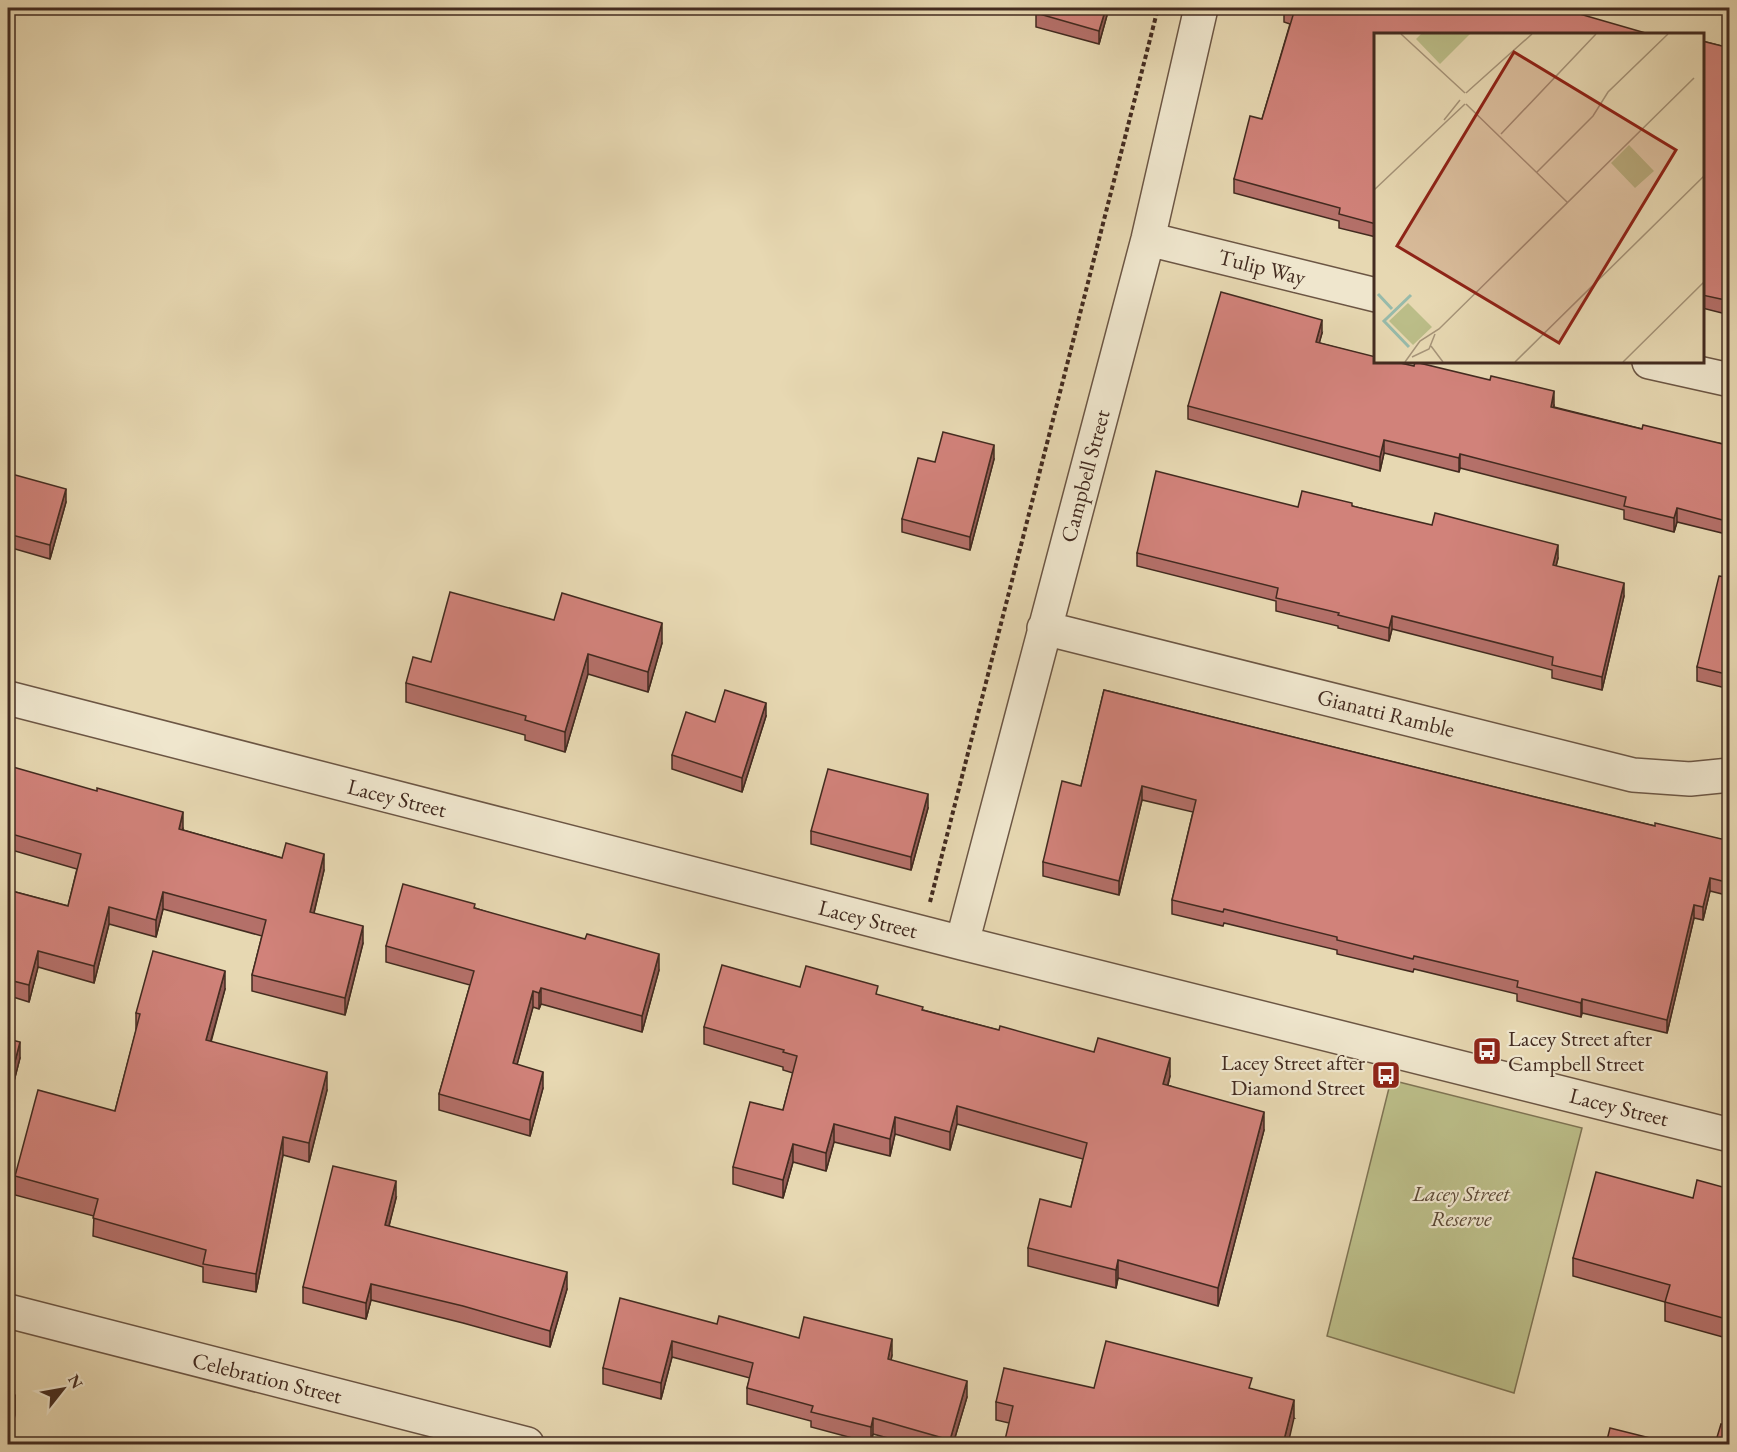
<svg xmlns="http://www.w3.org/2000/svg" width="1737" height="1452" font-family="'EB Garamond',serif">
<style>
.green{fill:#bbbd88;stroke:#7f7454;stroke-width:1.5}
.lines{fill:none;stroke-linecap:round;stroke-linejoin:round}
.street-casing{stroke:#6c5644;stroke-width:36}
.path{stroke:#432b20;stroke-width:4;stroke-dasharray:4.5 3;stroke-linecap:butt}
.street{stroke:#efe6cd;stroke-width:33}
.wall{fill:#b47069;stroke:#432b20;stroke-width:1.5}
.shaded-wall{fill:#925b55;stroke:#432b20;stroke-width:1.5}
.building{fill:#d1827a;stroke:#432b20;stroke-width:1.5}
.labels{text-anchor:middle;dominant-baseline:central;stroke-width:4.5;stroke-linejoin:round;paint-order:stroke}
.street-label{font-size:22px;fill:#432b20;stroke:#efe6cd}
.poi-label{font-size:22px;fill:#432b20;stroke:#efe6cd;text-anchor:start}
.park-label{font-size:22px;font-style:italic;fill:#5b4835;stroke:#efe6cd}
.inset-river{fill:none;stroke:#97baaa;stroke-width:3}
.inset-road{fill:none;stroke:#a59378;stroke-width:1.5}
.view{fill:#8f2418;fill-opacity:0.15;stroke:#8f2418;stroke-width:3}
.inset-edge{fill:none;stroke:#432b20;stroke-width:3}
</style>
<rect width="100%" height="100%" fill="#e7d8b2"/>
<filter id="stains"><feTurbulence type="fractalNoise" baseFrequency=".00333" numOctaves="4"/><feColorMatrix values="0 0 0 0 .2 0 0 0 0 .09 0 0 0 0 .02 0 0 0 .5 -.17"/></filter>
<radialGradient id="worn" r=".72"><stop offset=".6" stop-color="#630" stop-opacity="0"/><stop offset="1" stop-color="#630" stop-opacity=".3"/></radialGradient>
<!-- green -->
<path class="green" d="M1391,1080l191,48 -68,265 -187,-57z"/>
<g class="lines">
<!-- street casing -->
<g class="street-casing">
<path id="street" d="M1148,239l228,56
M1649,362l81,18
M1044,628l589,147 57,4 40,-4
M8,698l954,245 768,192
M962,943l186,-704 53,-231
M8,1311l519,133"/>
</g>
<!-- path -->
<path class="path" d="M930,902l228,-894"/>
<!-- street -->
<use href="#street" class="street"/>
</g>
<!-- wall -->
<path class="wall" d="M1038,8h71l-10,36 -63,-17v-14z
M1284,9l255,3 110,22h-273v203l-37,-9v-7l-105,-28v-14l28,-60 28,-95 -6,-2z
M1702,41l28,7v267l-28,-7z
M1322,333l-3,10 235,62v2l88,22 81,15 7,-8v99l-53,-13 -3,10 -50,-13v-9l-164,-42 -1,4 -75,-19 -4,18 -192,-52v-13z
M994,459l-24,91 -68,-18v-13l33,-57z
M8,473l58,29 -16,57 -42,-12z
M1352,506l206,52 -2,8 68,30 -22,94 -50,-12v-8l-160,-41 -3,12 -51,-13v-2l-62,-15v-10l-139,-35v-13l161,-46z
M1730,578v111l-33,-8v-14z
M554,620l108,23 -14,49 -60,-18 -23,78 -40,-12v-5l-119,-33v-19l25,-21z
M1104,690l431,107 120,29 75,15v55l-20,-5 -7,29 -9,-2 -27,115 -85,-20 -1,4 -64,-16v-7l-103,-25 -1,3 -76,-18v-4l-113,-27 -1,3 -51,-12v-14l21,-88 -51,-12 -23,95 -76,-19v-14l38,-76z
M766,716l-24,76 -70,-23v-14l43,-33z
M8,789l175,39v2l141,40 -10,43 49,30 -18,72 -93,-24v-16l10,-39 -99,-27 -7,28 -47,-13 -15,59 -56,-16 -9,35 -16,-5 -5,20v-127l60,16 9,-37 -69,-20z
M928,808l-17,62 -100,-26v-13z
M475,908l184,62 -17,62 -101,-28 -2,5 -6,-2 -16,57 26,24 -13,48 -91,-26v-16l31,-109 -84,-23v-16z
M800,987l78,8 45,15 247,66 -2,9 96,45 -46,176 -100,-28 -2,10 -88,-22v-18l43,-41 12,-48 -126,-35 -7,26 -55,-16 -5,22 -56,-14 -8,29 -33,-9 -10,36 -50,-14v-17l50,-57 10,-37 -10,-3v-3l-79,-23v-17z
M225,989l-14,53 116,48 -18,72 -26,-7 -27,137 -53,-10v-15l-110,-31 1,-20 -79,-21v-19l100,-65 21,-80v-18z
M8,1039l12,19 -7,27 -5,-1z
M1730,1189v150l-65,-18v-19l-92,-26v-18l120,-60z
M396,1198l-7,28 178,63 -17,58 -87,-24 -92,-23 -5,19 -63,-16v-16z
M717,1324l82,14 93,17 -1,5 76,37 -14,47h-43l-37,-10 -2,9 -60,-16v-6l-64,-17v-16l3,-10 -78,-21 -11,42 -58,-15v-16z
M1094,1388l158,1 42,29 -285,5 -13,-3v-18z"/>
<!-- shaded-wall -->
<path class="shaded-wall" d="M1106,8h3l-10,36v-13z
M1322,320v13l-6,22v-13z
M1554,391v14l-3,15v-13z
M1384,440v13l-4,18v-14z
M994,445v14l-24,91v-13z
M1460,454v14l-1,4v-14z
M66,489v13l-16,57v-14z
M1677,508v14l-3,10v-14z
M1558,545v13l-5,20v-13z
M1624,583v13l-22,94v-13z
M1392,616v13l-3,12v-13z
M662,623v20l-14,49v-20z
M588,654v20l-23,78v-20z
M766,703v13l-24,76v-14z
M1142,786v14l-23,95v-14z
M928,794v14l-17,62v-13z
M183,812v16l-4,17v-16z
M324,854v16l-14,59v-17z
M1710,878v13l-7,29v-13z
M163,892v17l-7,28v-17z
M1694,905v13l-27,115v-13z
M109,907v17l-15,59v-17z
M363,926v17l-18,72v-17z
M38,951v16l-9,35v-17z
M659,954v16l-17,62v-16z
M225,971v18l-19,69v-18z
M13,981v16l-5,20v-17z
M541,988v16l-2,5v-16z
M533,991v16l-20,72v-16z
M1582,999v14l-1,4v-14z
M20,1042v16l-7,27v-16z
M1170,1058v18l-7,26v-18z
M327,1072v18l-18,72v-19z
M543,1072v16l-13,48v-16z
M957,1106v18l-7,26v-18z
M1264,1112v18l-46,176v-18z
M895,1117v17l-5,22v-17z
M834,1124v18l-8,29v-18z
M283,1137v18l-27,137v-18z
M793,1144v18l-10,36v-18z
M396,1181v17l-11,43v-16z
M1118,1260v18l-2,10v-18z
M567,1272v17l-17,58v-16z
M371,1284v16l-5,19v-16z
M892,1339v16l-4,20v-16z
M672,1341v16l-11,42v-16z
M967,1381v16l-14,47h-3v-4z
M15,1395v20l-7,29v-16z
M1294,1400v18l-6,26h-5z
M873,1418v16l-2,9v-16z"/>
<!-- building -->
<path class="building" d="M1038,8h68l-7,23 -63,-18z
M1284,8h240l15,4 1,-4h19l90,26h-273v190l-37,-10 1,-6 -106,-29 16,-63 12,3 32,-107 -10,-3z
M1702,41l28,7v253l-28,-6z
M1221,292l101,28 -6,22 60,15v5h20l18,4 1,-4 75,18 1,-4 63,15 -3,16 91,22 1,-4 80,19 2,-9 5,1v86l-53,-14 -3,10 -50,-12 2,-9 -166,-43 -1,4 -75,-18 -4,17 -192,-51z
M943,432l51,13 -24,92 -68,-18 16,-61 17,4z
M1156,471l142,36 4,-16 50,12v3l80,19 3,-12 123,32 -5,20 71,18 -22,94 -50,-12 1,-8 -161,-41 -3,12 -51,-13 1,-2 -63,-15 2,-10 -141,-35z
M8,473l58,16 -16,56 -42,-11z
M1719,576l11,2v97l-33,-8z
M450,592l104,28 8,-27 100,30 -14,49 -60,-18 -23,78 -40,-12 1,-4 -120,-33 7,-26 18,5z
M725,690l41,13 -24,75 -70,-23 14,-43 29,10z
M1104,690l431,107 120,29v-3l75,18v42l-20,-5 -7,29 -9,-2 -27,115 -85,-21 -1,4 -64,-16 1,-6 -104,-25 -1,3 -76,-19v-3l-113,-28 -1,3 -51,-12 24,-100 -54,-14 -23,95 -76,-19 19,-81 19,5z
M13,767l84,24v-3l86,24 -4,17 103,29 4,-15 38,11 -14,58 53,14 -18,72 -93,-23 14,-55 -103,-28 -7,28 -47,-13 -15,59 -56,-15 -9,34 -16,-4 -5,19v-110l60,16 13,-52 -73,-21v-44z
M828,769l100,25 -17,63 -100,-26z
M403,884l72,20 -1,4 111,31 2,-5 72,20 -17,62 -101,-28 -2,5 -6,-2 -20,72 30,9 -13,48 -91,-26 35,-123 -88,-25z
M153,951l72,20 -19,69 121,32 -18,71 -26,-6 -27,137 -53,-10 3,-14 -113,-32 5,-19 -83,-23 23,-86 77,21 25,-97 -4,-1z
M722,965l78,22 6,-21 72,20 -2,8 47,13 -1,3 77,20 1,-4 94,26 4,-14 72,20 -7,26 101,28 -46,176 -100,-28 -2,10 -88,-22 12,-49 31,8 16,-64 -130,-37 -7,26 -55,-15 -5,22 -56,-15 -8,29 -33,-9 -10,36 -50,-13 17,-65 33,8 14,-54 -14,-4 1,-2 -80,-23z
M8,1039l12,3 -7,27 -5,-2z
M333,1166l63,15 -11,44 182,47 -17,59 -87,-25 -92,-22 -5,19 -63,-16z
M1596,1172l97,26 4,-18 33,9v131l-65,-18 5,-17 -97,-27z
M620,1298l97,26 2,-8 80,22 5,-21 88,22 -4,20 79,22 -17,59 -77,-22 -2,9 -60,-15 2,-6 -66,-18 6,-25 -81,-22 -11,42 -58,-15z
M1106,1341l146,37 -3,10 45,12 -11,44h-279l9,-38 -17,-4 8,-34 90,20z
M8,1393l7,2 -7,33z
M1721,1424l9,2v18h-15z
M1610,1428l64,16h-68z
M160,1440l16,4h-17z"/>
<!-- icons -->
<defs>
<g id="bus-square" transform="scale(1.5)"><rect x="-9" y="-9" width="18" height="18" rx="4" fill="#8f2418" stroke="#efe6cd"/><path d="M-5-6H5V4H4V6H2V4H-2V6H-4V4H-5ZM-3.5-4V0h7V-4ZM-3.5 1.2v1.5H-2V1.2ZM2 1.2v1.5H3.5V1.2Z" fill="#fff"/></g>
</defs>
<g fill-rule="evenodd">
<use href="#bus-square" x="1487" y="1051"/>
<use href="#bus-square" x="1386" y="1075"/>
</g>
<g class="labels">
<!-- street labels -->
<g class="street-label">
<text transform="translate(1262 267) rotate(14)">Tulip Way</text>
<text transform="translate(1085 476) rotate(-75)">Campbell Street</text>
<text transform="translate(1386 713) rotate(14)">Gianatti Ramble</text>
<text transform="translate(397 798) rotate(14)">Lacey Street</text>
<text transform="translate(868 919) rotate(14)">Lacey Street</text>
<text transform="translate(1619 1107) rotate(14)">Lacey Street</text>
<text transform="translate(267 1378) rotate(14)">Celebration Street</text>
</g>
<!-- poi labels -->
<g class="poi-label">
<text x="1508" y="1038">Lacey Street after<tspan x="1508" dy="25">Campbell Street</tspan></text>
<text x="1365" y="1062" text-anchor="end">Lacey Street after<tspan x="1365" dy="25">Diamond Street</tspan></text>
</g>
<!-- park labels -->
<g class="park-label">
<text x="1461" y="1193">Lacey Street<tspan x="1461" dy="25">Reserve</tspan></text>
</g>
</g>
<!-- overview -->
<g transform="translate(1374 33)">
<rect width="330" height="330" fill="#e7d8b2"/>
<path d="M47,1h49l-30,30 -24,-25zM255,112l25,26 -19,17 -24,-25zM34,270l24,24 -19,18 -24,-24z" fill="#bbbd88"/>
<path class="inset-river" d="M4,261l14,15M35,314l-25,-26 27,-26"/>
<path class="inset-road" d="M27,1l64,59M92,60l66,-59M92,71l101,98M70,87l16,-20M127,101l95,-100M163,139l56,-56 15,-24 60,-58M0,157l91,-86M57,313l12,16M38,324l17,-8 6,-15M31,329l15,-21 19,-12 255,-251M141,329l189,-186M249,329l81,-80"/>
<path class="view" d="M140,19l162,98 -117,193 -162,-97z"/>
<rect width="330" height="330" class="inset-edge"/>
</g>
<!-- margin -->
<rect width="1737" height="1452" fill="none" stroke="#e7d8b2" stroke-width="30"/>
<rect x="9" y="9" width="1719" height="1434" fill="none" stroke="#432b20" stroke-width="3"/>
<rect x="15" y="15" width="1707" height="1422" fill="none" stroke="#432b20" stroke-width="1.5"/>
<!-- north arrow -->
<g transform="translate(63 1389) rotate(59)" stroke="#efe6cd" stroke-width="4.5" paint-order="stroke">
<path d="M0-4.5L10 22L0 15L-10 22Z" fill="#432b20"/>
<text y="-9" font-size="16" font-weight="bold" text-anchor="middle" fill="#432b20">N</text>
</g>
<rect width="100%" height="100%" filter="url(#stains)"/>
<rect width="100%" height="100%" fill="url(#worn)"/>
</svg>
